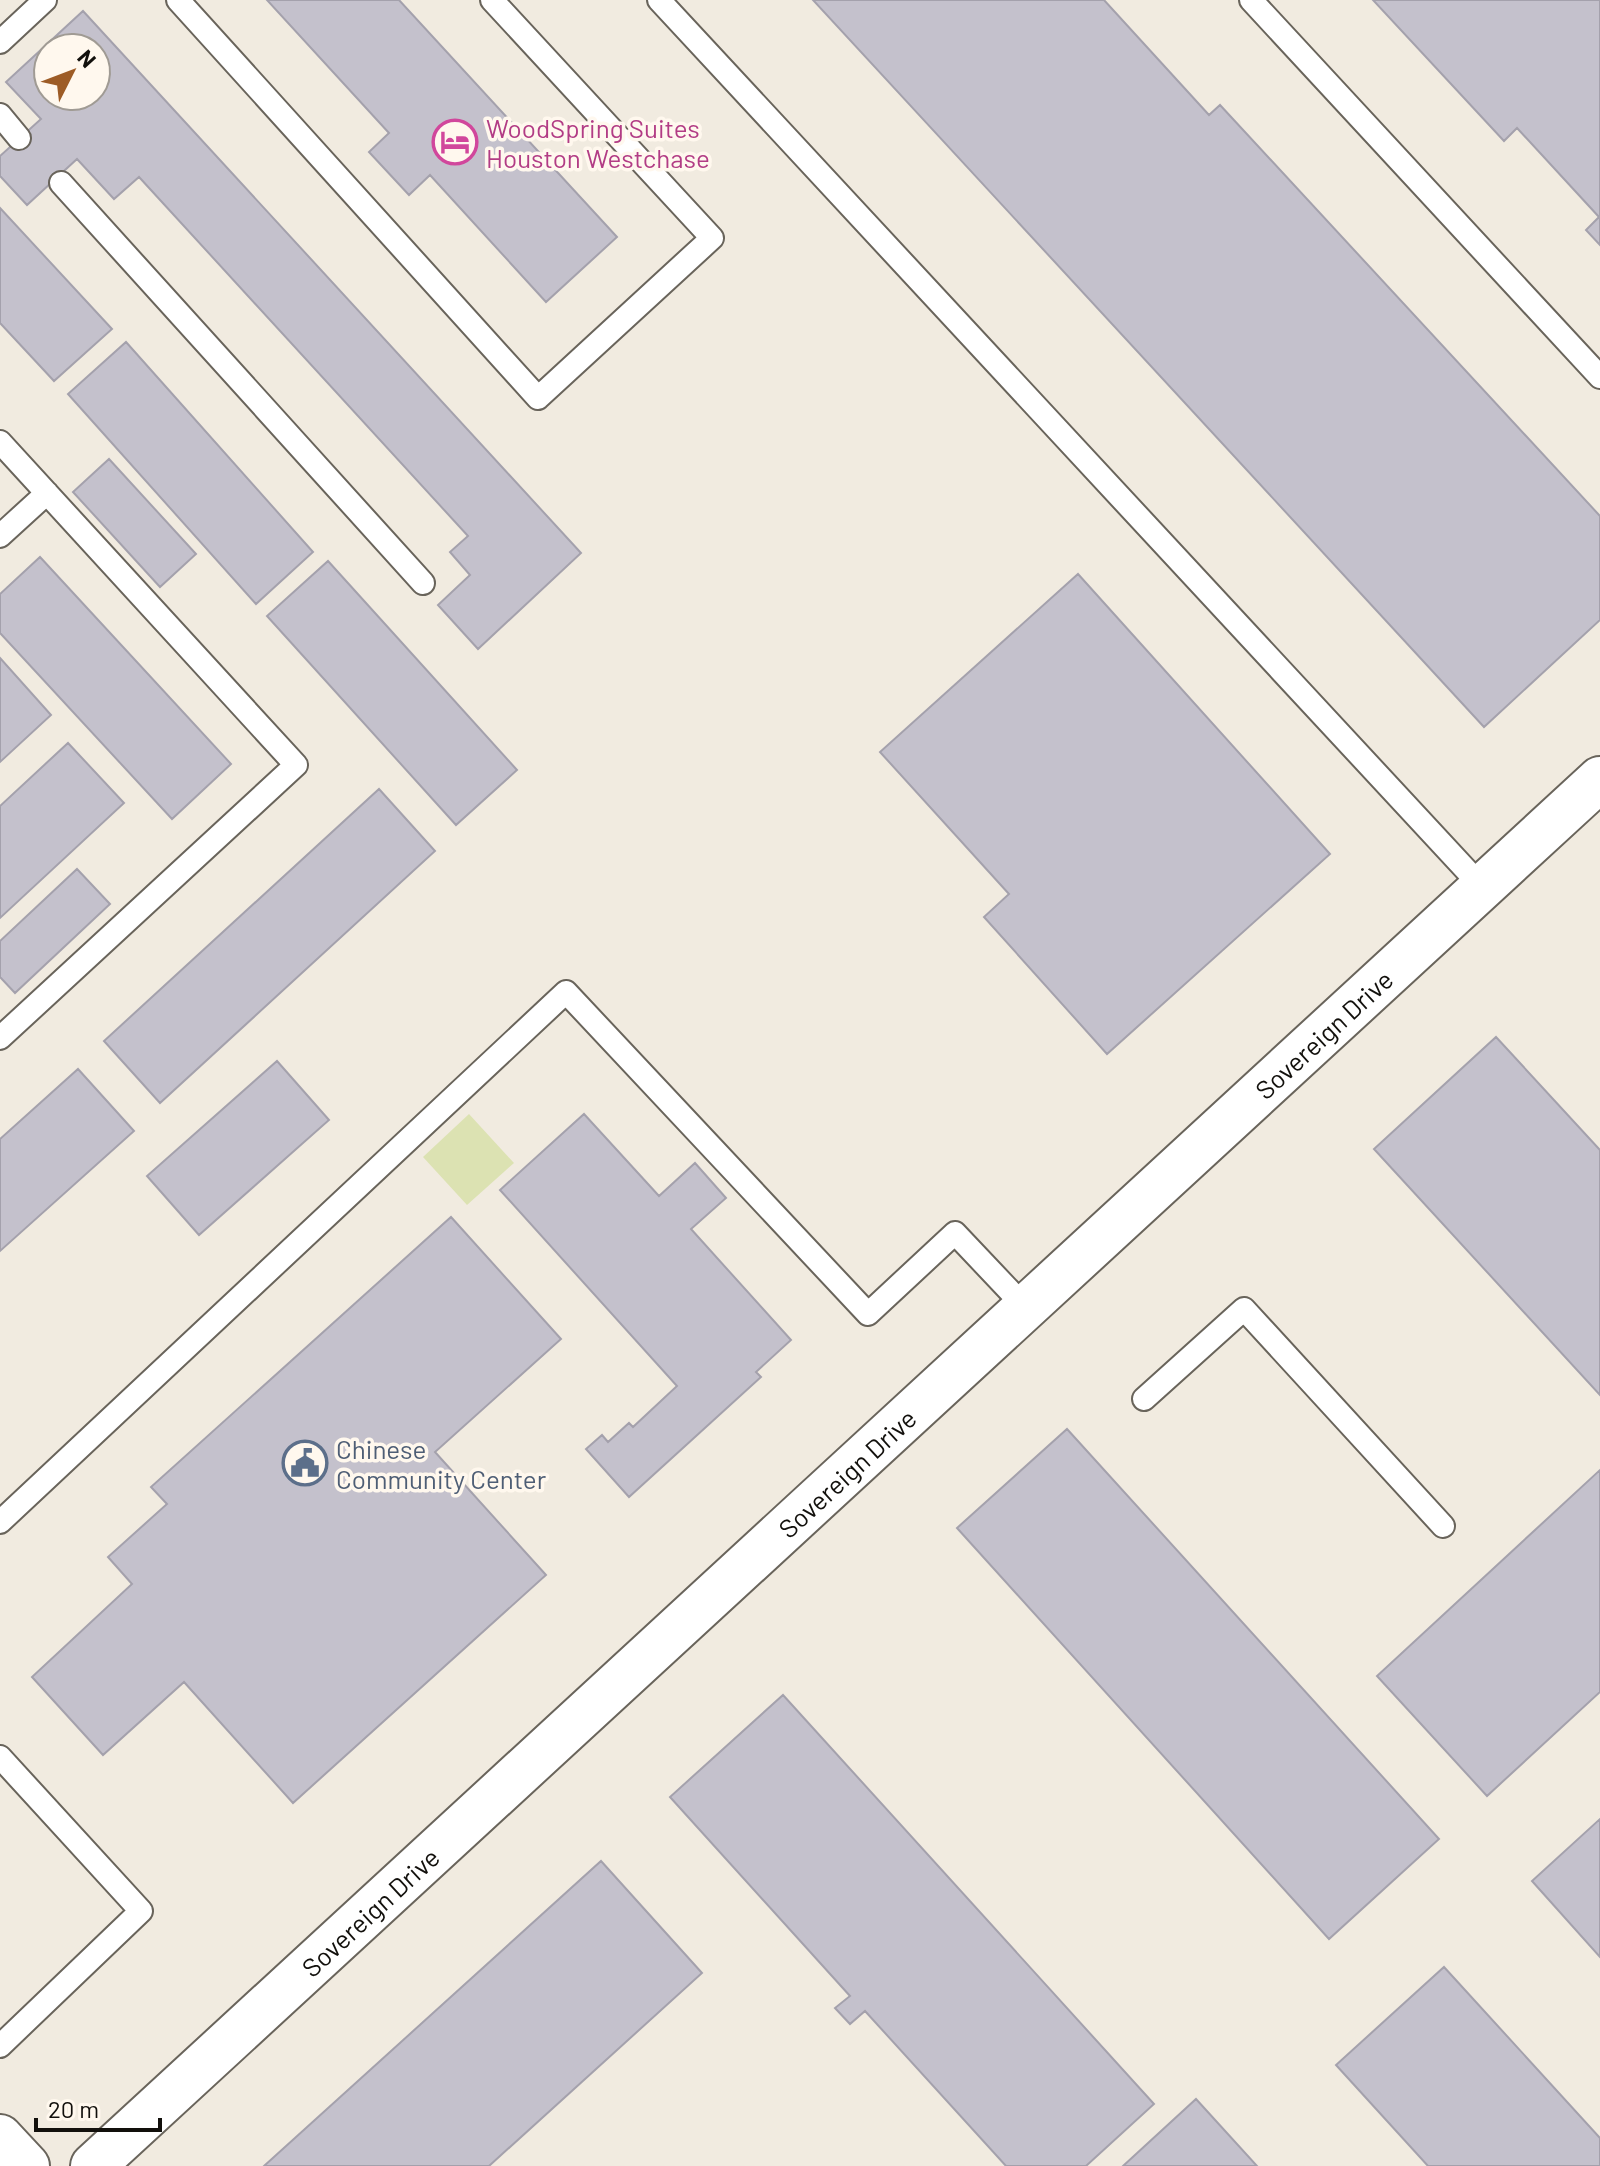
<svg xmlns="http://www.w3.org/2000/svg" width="1600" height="2166" font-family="Barlow,sans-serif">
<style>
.green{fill:#dce2b2}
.building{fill:#c4c1cc;stroke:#a4a1ac;stroke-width:2;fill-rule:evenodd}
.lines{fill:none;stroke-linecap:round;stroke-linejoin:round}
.service-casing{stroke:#69645b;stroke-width:26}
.minor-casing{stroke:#69645b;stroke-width:48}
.tertiary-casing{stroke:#69645b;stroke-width:48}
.service{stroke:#fff;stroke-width:22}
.minor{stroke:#fff;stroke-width:44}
.tertiary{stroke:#fff;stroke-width:44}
.labels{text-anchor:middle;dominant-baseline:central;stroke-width:7;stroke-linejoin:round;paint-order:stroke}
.hotel-label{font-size:26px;fill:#b23c85;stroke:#fff8ee;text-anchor:start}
.street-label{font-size:26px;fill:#12100c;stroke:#fff8ee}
.service-label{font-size:26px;fill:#4e5e75;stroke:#fff8ee;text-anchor:start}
</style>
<rect width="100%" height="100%" fill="#f1ebe0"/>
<!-- green -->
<path class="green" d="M469,1114l45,49 -47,42 -44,-48z"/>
<!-- building -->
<path class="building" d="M267,0h132l218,237 -71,65 -116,-127 -21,20 -40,-43 20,-19z
M813,0h291l105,115 11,-10 380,411v104l-116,107z
M1373,0h227v245l-14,-15 13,-13 -82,-89 -13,13z
M83,11l498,542 -103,96 -40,-44 32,-30 -20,-23 18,-16 -329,-359 -25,22 -37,-40 -50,46 -27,-29v-20l41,-37 -35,-37zM48,48h48v48h-48z
M0,208l112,121 -58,52 -54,-58z
M126,342l187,210 -57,52 -188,-210z
M109,459l87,95 -36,33 -87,-95z
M40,557l191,207 -59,55 -172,-186v-39z
M328,561l189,209 -61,55 -189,-209z
M1078,574l252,280 -223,200 -123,-137 25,-23 -129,-142z
M0,658l51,57 -51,47z
M68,743l56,60 -124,115v-112z
M379,789l56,62 -275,252 -56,-62z
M77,869l33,35 -95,89 -15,-16v-36z
M1496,1037l104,113v245l-226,-246z
M277,1061l52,59 -130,115 -52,-59z
M78,1069l56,62 -134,120v-112z
M584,1114l75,82 36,-33 31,35 -35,31 100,111 -35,32 5,5 -132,120 -43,-48 16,-14 6,7 21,-19 4,4 44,-41 -177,-196z
M451,1217l110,122 -126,113 111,123 -253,228 -109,-121 -81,73 -71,-78 100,-93 -24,-27 59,-53 -16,-17z
M1067,1429l372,410 -110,100 -372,-411z
M1600,1470v222l-113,104 -110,-120z
M783,1695l371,409 -68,62h-80l-141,-155 -15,13 -15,-16 15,-12 -180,-199z
M1600,1819v138l-68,-76z
M601,1861l101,112 -213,193h-225z
M1444,1967l156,171v28h-172l-92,-101z
M1196,2099l61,67h-134z"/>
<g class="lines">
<!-- service casing -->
<g class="service-casing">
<path id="service" d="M178,0l360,398 174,-160 -220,-238
M659,0l823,887
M1251,0l349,377
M0,42l45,-42
M0,115l19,23
M61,183l362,400
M0,442l296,323 -296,273
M0,536l47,-43
M1144,1399l100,-90 199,217
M0,1522l566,-530 302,322 87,-81 70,74
M0,1757l141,154 -141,135"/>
</g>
<!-- minor casing -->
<g class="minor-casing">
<g id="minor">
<path id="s1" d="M93,2166l1507,-1387"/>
</g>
</g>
<!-- tertiary casing -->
<g class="tertiary-casing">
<path id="tertiary" d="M0,2137l27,29"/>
</g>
<!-- service -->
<use href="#service" class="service"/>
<!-- minor -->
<use href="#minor" class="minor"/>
<!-- tertiary -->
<use href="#tertiary" class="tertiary"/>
</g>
<!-- icons -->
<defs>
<g id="hotel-ring" transform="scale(2.3)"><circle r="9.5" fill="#fff8ee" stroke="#d1479c" stroke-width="1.5"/><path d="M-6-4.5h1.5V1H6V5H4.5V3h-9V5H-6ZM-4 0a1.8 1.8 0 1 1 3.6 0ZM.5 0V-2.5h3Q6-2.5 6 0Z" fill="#d1479c"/></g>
<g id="civic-ring" transform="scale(2.3)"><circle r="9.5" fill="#fff8ee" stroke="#5c6f8a" stroke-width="1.5"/><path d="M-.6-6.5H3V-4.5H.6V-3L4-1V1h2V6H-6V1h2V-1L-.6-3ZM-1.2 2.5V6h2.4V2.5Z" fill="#5c6f8a"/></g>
</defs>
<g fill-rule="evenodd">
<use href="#hotel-ring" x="455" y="142"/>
<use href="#civic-ring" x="305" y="1463"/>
</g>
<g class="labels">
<!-- hotel labels -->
<g class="hotel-label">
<text x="486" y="127">WoodSpring Suites<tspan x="486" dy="30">Houston Westchase</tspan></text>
</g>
<!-- street labels -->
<g class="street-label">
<text stroke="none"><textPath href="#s1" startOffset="1672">Sovereign Drive</textPath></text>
<text stroke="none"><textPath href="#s1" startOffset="1024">Sovereign Drive</textPath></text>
<text stroke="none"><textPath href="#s1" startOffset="376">Sovereign Drive</textPath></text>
</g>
<!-- service labels -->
<g class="service-label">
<text x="336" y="1448">Chinese<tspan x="336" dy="30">Community Center</tspan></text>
</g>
</g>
<!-- north arrow -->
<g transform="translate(72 72) rotate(48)"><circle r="38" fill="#fff8ee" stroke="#a09b94" stroke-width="2"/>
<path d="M0-6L14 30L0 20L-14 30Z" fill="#9d5c26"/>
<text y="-12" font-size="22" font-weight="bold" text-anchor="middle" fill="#12100c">N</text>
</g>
<!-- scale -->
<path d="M36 2118v12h124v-12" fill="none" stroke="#12100c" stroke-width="4"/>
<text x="48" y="2118" font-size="24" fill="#12100c" stroke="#fff8ee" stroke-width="6" paint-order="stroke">20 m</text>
</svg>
